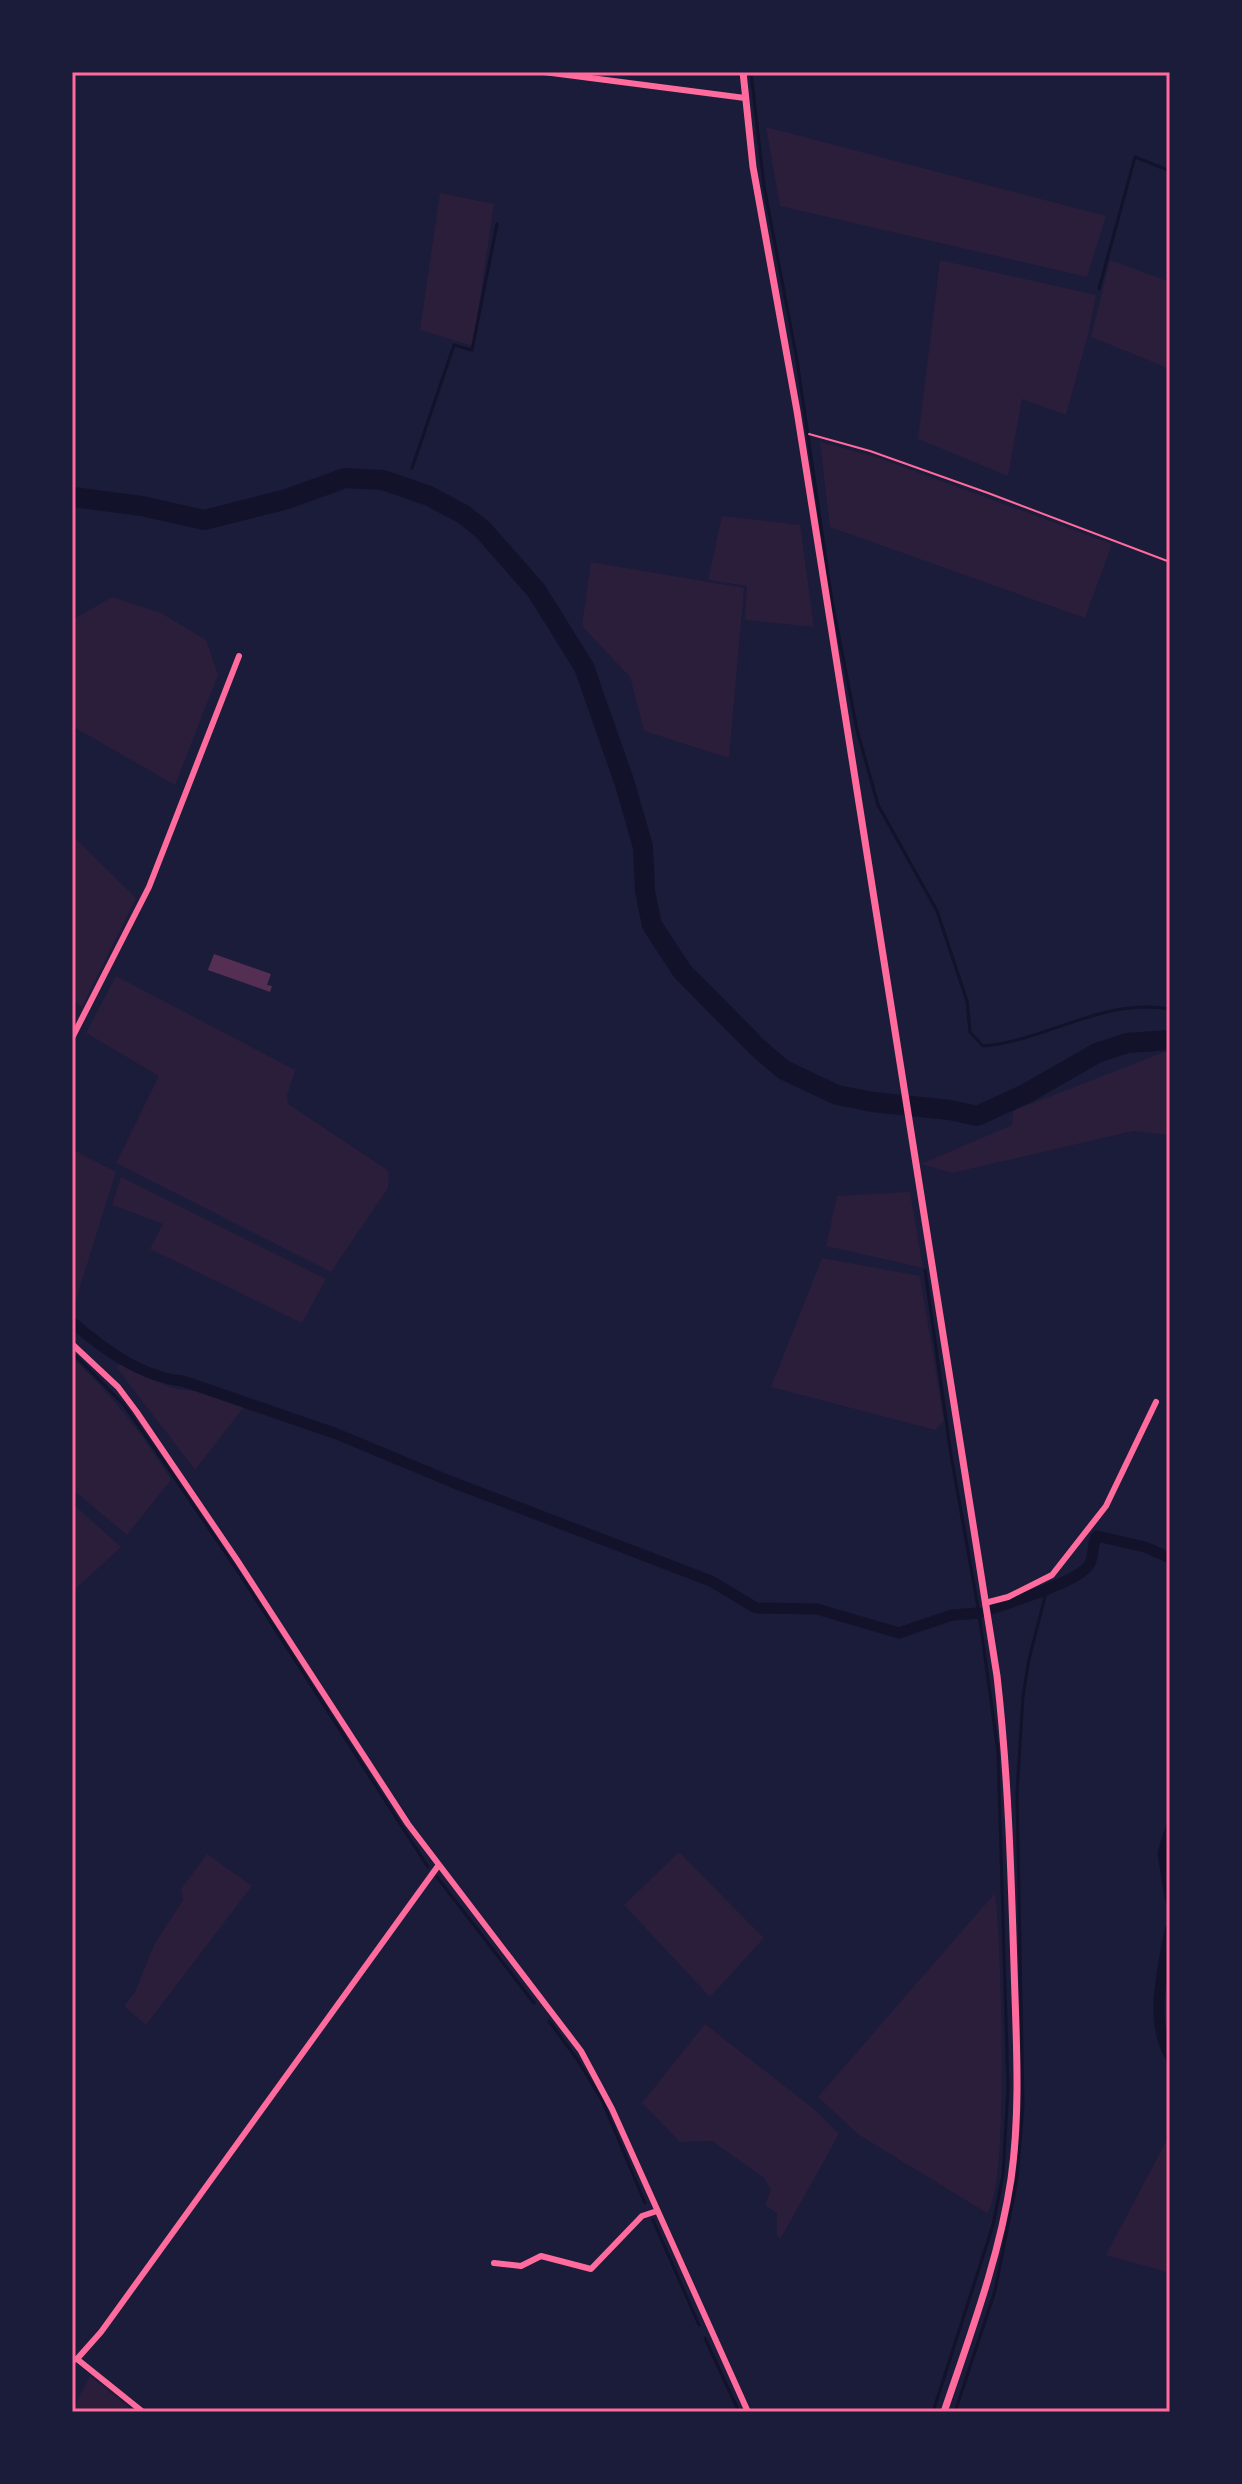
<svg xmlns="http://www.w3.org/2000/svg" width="1242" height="2484" font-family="'Open Sans',sans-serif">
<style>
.green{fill:#2a1e3b}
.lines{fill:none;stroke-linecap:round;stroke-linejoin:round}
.stream{stroke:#12122b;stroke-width:3}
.canal{stroke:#12122b;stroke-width:11}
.river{stroke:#12122b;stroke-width:20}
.building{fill:#542f53}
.path{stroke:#ff6b9d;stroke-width:2}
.minor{stroke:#ff6b9d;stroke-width:6}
.tertiary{stroke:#ff6b9d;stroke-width:7}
.neatline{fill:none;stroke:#ff6b9d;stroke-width:3}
</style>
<rect width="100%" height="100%" fill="#1b1b3a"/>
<!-- green -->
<path class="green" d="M766,127l340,89 -19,61 -307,-71z
M440,193l54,11 -21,142 -53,-16z
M940,260l156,35 -8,40 -22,80 -44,-16 -14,77 -90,-37z
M1110,260l60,22v87l-79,-32z
M820,442l56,15 236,87 -27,74 -255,-91z
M722,516l78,9 14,102 -69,-7 2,-34 -39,-6z
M591,562l153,26 -15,170 -85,-27 -14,-54 -48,-51z
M112,597l49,16 45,27 12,35 -43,110 -103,-59v-106z
M72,835l64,63 -54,109 -10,-8z
M116,976l179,94 -8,26 1,8 101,67 -1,17 -57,84 -215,-109 43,-87 -73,-43z
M1164,1052l6,2v81l-37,-4 -181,42 -31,-9 91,-39 1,-14z
M72,1149l44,23 -44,140z
M121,1177l205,102 -24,44 -152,-74 13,-25 -51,-19z
M910,1192l13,76 -97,-22 11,-50z
M822,1258l98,18 24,145 -9,9 -164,-43z
M72,1357c38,36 72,78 99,123l-44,55 -55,-46z
M121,1364l51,24 37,5 35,14 -49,63 -78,-102z
M72,1503l49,44 -49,45z
M679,1852l85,86 -54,59 -86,-92z
M207,1854l45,32 -106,139 -22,-19 11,-14 20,-49 28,-43 -2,-11z
M995,1893c6,43 15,296 -8,320l-128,-78 -41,-38z
M705,2024l109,85 25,25 -58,104 -4,-2v-23l-12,-8 6,-15 -7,-12 -52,-37 -32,1 -38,-39z
M1170,2134v139l-64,-18z
M90,2376l45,36h-63z"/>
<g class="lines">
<!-- stream -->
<path class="stream" d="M751,72l13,114 33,174 34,235 26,135 21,75 59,106 30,90 3,31 13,14c64,-5 120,-49 187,-37
M1099,289l36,-132 35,14
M412,468l42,-123 18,5 25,-126
M925,1270l26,185 28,158 19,139 10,335 -5,88 -10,50 -60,187
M72,1352l52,53 44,63 73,108 187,291
M437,1877l97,126
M549,2021l28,38 25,41 43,103
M653,2220l46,105
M705,2338l34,74
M955,2412l40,-121 22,-112 6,-74 -6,-312 6,-97 6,-37 18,-70"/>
<!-- canal -->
<path class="canal" d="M72,1322c31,27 69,55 111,59l154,53 115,48 259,99 45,27 61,1 82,24 53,-18 27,-2
M991,1609c22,-8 85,-26 98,-44 6,-9 2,-20 8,-29l48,11 25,11
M1170,1830l-7,23 7,45
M1170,1930c-7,41 -21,89 0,126"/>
<!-- river -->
<path class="river" d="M72,497l70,9 62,14 83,-21 58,-21 38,2 46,16 34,18 20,16 53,60 48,77 41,117 18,63 2,44 7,34 30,46 75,76 27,23 53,25 36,7 77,8 27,6 50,-23 70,-40 30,-10 43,-3"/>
</g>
<!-- building -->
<path class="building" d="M214,954l57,20 -4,11 5,1 -2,6 -62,-22z"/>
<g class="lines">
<!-- path -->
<path class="path" d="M809,434l61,17 118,42 182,69"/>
<!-- minor -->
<path class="minor" d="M544,72l201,26
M72,1038l77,-151 90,-231
M72,1344l46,43 18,24 101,149 171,264 173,227 31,58 136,303
M985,1603l23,-6 44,-22 54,-69 50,-104
M494,2263l27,3 20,-10 50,13 51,-53 15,-5
M77,2359l66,53
M72,2360l5,-1 24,-27 337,-466"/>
<!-- tertiary -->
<path class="tertiary" d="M743,72l10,95 44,244 200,1265c11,96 14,193 17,290 2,71 7,143 -3,213 -12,80 -41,156 -67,233"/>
</g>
<!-- border -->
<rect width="1242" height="2484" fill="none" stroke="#1b1b3a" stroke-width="148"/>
<rect x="74" y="74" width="1094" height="2336" class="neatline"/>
</svg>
